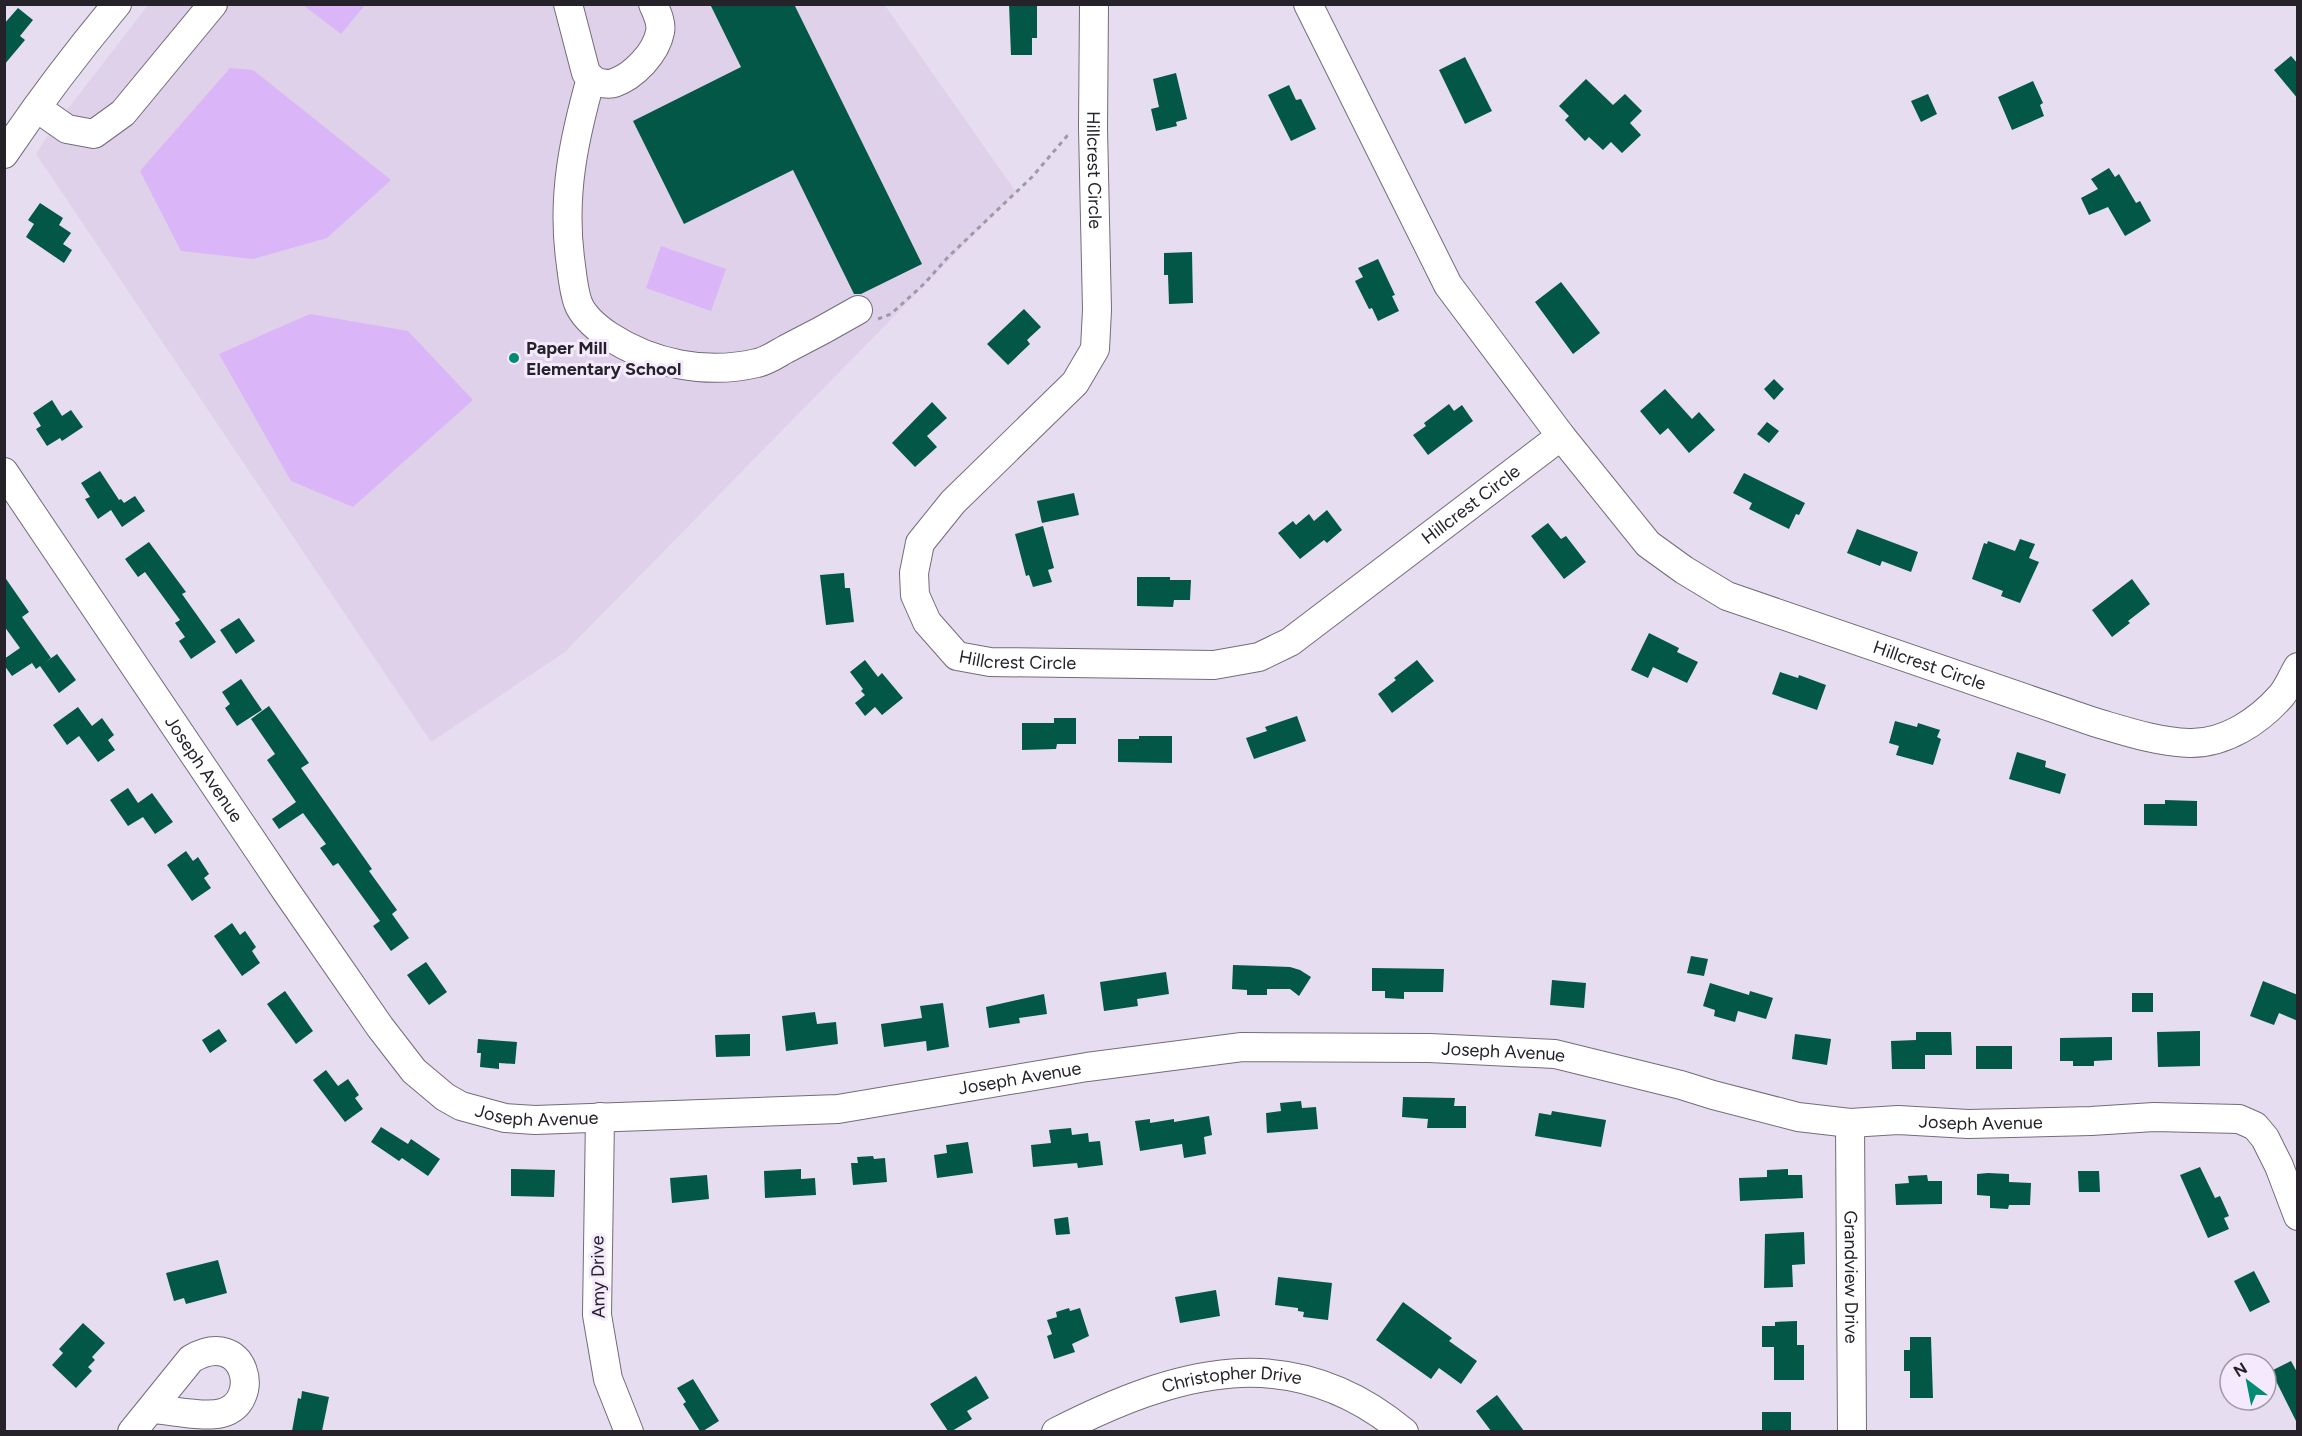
<svg xmlns="http://www.w3.org/2000/svg" width="2302" height="1436" font-family="Figtree,sans-serif">
<style>
.built{fill:#dfd1ea}
.green{fill:#dab5f7}
.building{fill:#025747}
.lines{fill:none;stroke-linecap:round;stroke-linejoin:round}
.minor-casing{stroke:#746b7b;stroke-width:30}
.path{stroke:#a098a6;stroke-width:3;stroke-dasharray:4.5 4.5;stroke-linecap:butt}
.minor{stroke:#fff;stroke-width:28}
.poi-dot{fill:#008b73;stroke:#f5eafd;stroke-width:2}
.labels{text-anchor:middle;dominant-baseline:central;stroke-width:6;stroke-linejoin:round;paint-order:stroke}
.street-label{font-size:18px;fill:#262229;stroke:#f5eafd}
.poi-label{font-size:18px;font-weight:bold;fill:#262229;stroke:#f5eafd;text-anchor:start}
</style>
<rect width="100%" height="100%" fill="#e7ddf0"/>
<!-- built -->
<path class="built" d="M884,4l132,188 -451,460 -134,90 -395,-588 14,-22 98,-127z"/>
<!-- green -->
<path class="green" d="M303,5h62l-24,29z
M230,68l23,2 138,110 -64,58 -74,21 -72,-8 -41,-80z
M661,246l65,23 -15,42 -65,-23z
M310,314l98,17 65,69 -120,107 -62,-26 -72,-127z"/>
<!-- building -->
<path class="building" d="M710,4h84l128,260 -61,30h-7l-61,-124 -109,54 -51,-103 108,-54z
M1009,4h28v34h-5v17h-21z
M18,8l15,12 -13,16 5,4 -21,25v-41z
M2291,56l7,8v35l-24,-29z
M1465,57l27,54 -27,13 -26,-54z
M1176,73l11,46 -11,3 1,4 -21,5 -5,-22 8,-2 -6,-28z
M1586,79l27,26 12,-11 17,17 -12,12 11,12 -19,18 -11,-11 -8,8 -14,-13 -4,4 -20,-21 4,-4 -10,-10z
M2033,81l10,22 -3,2 4,11 -32,14 -14,-33z
M1289,85l7,15 5,-1 15,30 -25,12 -23,-46z
M1928,94l9,20 -16,8 -10,-21z
M2109,168l6,9 4,-3 17,29 4,-2 11,20 -26,15 -17,-29 -19,8 -8,-17 17,-9 -7,-10z
M40,203l23,15 -4,7 12,8 -8,11 9,6 -8,13 -38,-26 8,-13 -6,-4z
M1192,252l1,51 -24,1 -1,-29h-4v-22z
M1378,259l17,36 -3,1 7,15 -21,10 -6,-13 -3,1 -14,-28 8,-4 -5,-9z
M1561,282l39,51 -27,21 -38,-52z
M1024,309l17,18 -14,13 3,4 -22,21 -21,-21z
M1774,379l10,10 -10,11 -10,-11z
M1665,389l27,30 7,-7 16,18 -26,23 -21,-25 -8,7 -20,-24z
M52,400l10,16 9,-6 12,17 -21,14 -2,-3 -13,8 -11,-17 5,-3 -8,-13z
M932,402l15,16 -20,18 10,11 -22,20 -23,-24z
M1449,404l5,7 8,-6 11,16 -45,34 -15,-20 13,-9 -2,-3z
M1767,422l12,9 -10,12 -12,-9z
M100,471l19,29 2,-1 3,4 11,-7 10,15 -23,16 -11,-17 -13,9 -13,-20 5,-2 -9,-14z
M1744,473l61,30 -6,12 -3,-1 -7,15 -40,-20 3,-6 -19,-10z
M1074,493l5,22 -37,8 -5,-22z
M1327,510l15,20 -15,13 -3,-3 -24,19 -22,-26 15,-12 3,4 13,-11 5,7z
M1548,523l13,16 5,-3 20,26 -22,17 -33,-43z
M1043,526l11,42 -6,2 4,12 -19,5 -4,-12 -3,1 -11,-42z
M1857,529l61,23 -7,20 -29,-11 -2,5 -33,-13z
M2020,539l15,5 -6,14 10,4 -19,41 -19,-7 2,-5 -31,-12 12,-36 3,1 1,-3 27,10z
M149,542l37,50 -4,2 34,48 -25,17 -12,-18 6,-4 -10,-14 5,-3 -35,-48 -7,5 -13,-18z
M844,573l1,15h5l4,34 -28,3 -6,-50z
M4,576l25,36 -7,5 29,41 -8,6 14,-10 19,26 -17,13 -19,-27 -4,3 -4,-6 -20,13 -8,-11v-6l16,-11 -16,-22z
M1137,577h33v3h21l-1,20h-16l-1,7 -36,-1z
M2132,579l18,25 -22,17 2,2 -18,14 -20,-27z
M239,618l16,23 -19,13 -16,-24z
M1649,633l30,15 -2,4 21,10 -11,21 -34,-16 -5,11 -17,-8z
M865,660l13,17 4,-4 21,25 -21,17 -7,-8 -10,9 -10,-13 10,-8 -4,-4 2,-2 -13,-17z
M1417,660l17,21 -42,32 -14,-19 18,-14 -2,-2z
M1780,672l18,6 1,-3 27,10 -9,25 -45,-16z
M241,679l21,31 -25,16 -12,-18 5,-4 -8,-12z
M269,706l40,57 -8,5 71,101 -3,2 28,39 -5,4 17,24 -18,13 -18,-25 7,-5 -42,-58 -5,3 -13,-18 6,-4 -23,-31 -24,16 -7,-10 24,-17 -29,-42 8,-6 -24,-35z
M78,707l14,19 10,-8 12,17 -6,5 7,10 -17,12 -19,-26 -12,9 -14,-20z
M1297,716l9,25 -52,18 -8,-21 21,-7 -2,-4z
M1054,718h22v26h-19l-1,5 -34,1v-27h32z
M1895,721l22,6 1,-4 22,7 -3,7 4,2 -8,26 -37,-10 3,-9 -10,-3z
M1139,736h33v27l-54,-1v-23h21z
M2017,752l29,9 -1,6 21,7 -6,20 -51,-15z
M128,788l10,15 14,-10 21,29 -18,12 -12,-17 -15,9 -18,-26z
M2165,800l32,1v25l-53,-1v-21h21z
M186,851l7,10 5,-4 11,17 -5,4 7,10 -19,13 -25,-36z
M232,923l8,12 5,-4 11,16 -4,4 8,12 -18,13 -28,-40z
M1691,956l17,3 -4,17 -17,-3z
M426,962l21,30 -18,13 -22,-30z
M1233,965l57,2 10,3 11,7 -12,19 -9,-7h-23v6h-20v-5l-15,-1z
M1372,968l72,1 -1,23h-39v7l-19,-1v-7h-13z
M1166,972l3,22 -32,5 1,7 -34,5 -4,-29z
M1552,980l34,3 -2,25 -34,-3z
M2263,981l35,14v26l-19,-8 -5,12 -24,-9z
M1710,983l39,12 1,-4 23,7 -7,21 -28,-8 -3,11 -21,-6 1,-6 -12,-4z
M285,991l28,40 -17,13 -29,-40z
M2132,993h21v19h-21z
M1044,994l3,20 -28,4 1,5 -31,5 -3,-21z
M943,1003l6,44 -22,4 -1,-10 -42,6 -3,-23 41,-6 -2,-12z
M815,1012l2,12 19,-2 2,22 -52,7 -4,-35z
M219,1029l8,12 -17,12 -8,-13z
M2200,1031v35l-42,1 -1,-35z
M1916,1032h35l1,23h-27v14h-33l-1,-28 25,-1z
M750,1034v22l-34,1 -1,-22z
M1795,1034l36,5 -4,26 -35,-6z
M2112,1037v23l-18,1v5h-21v-5h-13v-23z
M478,1039l39,3 -2,22 -16,-1v6l-19,-2 1,-14h-4z
M1976,1046h36v23h-36z
M326,1070l12,16 10,-7 11,16 -4,3 8,11 -18,13 -32,-42z
M1403,1097l52,1 -1,8h12v22h-39l1,-9 -26,-2z
M1301,1101l1,7 14,-1 2,22 -51,4 -1,-20 15,-2 -1,-8z
M1552,1111l54,9 -5,27 -66,-11 4,-23 12,2z
M1209,1116l3,19 -8,2 2,17 -22,4 -2,-14 -42,7 -5,-30 15,-2v4l24,-4v3z
M381,1127l27,17 3,-5 29,20 -12,17 -26,-18 -3,3 -28,-19z
M1071,1128l1,7 16,-2 1,9 11,-1 3,24 -25,3 -1,-5 -44,4 -2,-22 20,-2 -2,-13z
M968,1142l5,31 -36,5 -3,-23 13,-2 -1,-8z
M873,1156l1,3 11,-1 2,24 -34,3 -2,-22h7l-1,-6z
M2200,1167l15,31 5,-2 9,20 -5,2 5,11 -21,9 -28,-63z
M511,1169l44,1 -1,27 -43,-1z
M801,1169v10l14,-1 1,17 -51,3 -1,-27z
M1788,1169v6h14l1,23 -63,3 -1,-23 28,-1v-7z
M2078,1171h21l1,21h-21z
M1988,1173l21,1v8l22,1 -1,22h-21l-1,4 -18,-1v-12l-13,-1v-21z
M707,1175l2,24 -37,4 -2,-25z
M1927,1175l1,6h14v23l-46,1 -1,-21 14,-1 -1,-7z
M1068,1217l2,17 -14,1 -2,-16z
M1804,1232l1,32 -13,1 1,22 -29,1 1,-54z
M218,1260l9,33 -41,11 -2,-6 -10,3 -8,-28z
M2254,1271l16,31 -20,10 -16,-31z
M1278,1277l54,6 -4,37 -25,-3 1,-5 -6,-1v-3l-23,-3z
M1216,1290l4,26 -40,7 -5,-26z
M1403,1302l49,36 -3,3 28,20 -16,23 -22,-16 -8,11 -55,-39z
M1069,1308l1,3 10,-3 9,28 -17,8 3,8 -21,7 -7,-23 5,-2 -5,-14 10,-3 -1,-5z
M1797,1321v24h7v35h-30v-33h-12v-21h13v-4z
M83,1323l22,20 -13,14 3,3 -7,7 4,4 -16,17 -24,-23 11,-12 -4,-4z
M1910,1337h21l2,61h-23v-27h-6v-21h6z
M2291,1361l7,13v51l-27,-54z
M976,1376l13,22 -22,13 5,8 -20,12h-4l-18,-27z
M693,1379l26,42 -16,10h-3l-17,-27 3,-2 -9,-14z
M302,1391l27,6 -7,34h-30l6,-33 3,1z
M1497,1395l27,36h-33l-15,-20z
M1762,1412h29v19h-29z"/>
<g class="lines">
<!-- minor casing -->
<g class="minor-casing">
<g id="minor">
<path d="M568,4l18,69 9,9c6,1 14,3 19,1 20,-7 42,-30 46,-51 2,-9 -3,-19 -7,-28"/>
<path id="s1" d="M1094,4l-1,124 4,182 -2,39 -20,34 -122,119 -33,41 -6,30 1,22 12,27 30,34 33,6 224,3 45,-8 31,-15 271,-206"/>
<path id="s2" d="M1308,4l140,281 113,151 87,108 36,26 43,26 367,126c31,9 63,20 95,21 36,1 70,-22 92,-47 7,-8 11,-19 17,-29"/>
<path d="M591,78c-17,61 -29,116 -21,180 2,14 3,31 8,45 5,13 19,25 31,33 43,28 97,39 148,27 10,-2 20,-9 29,-14 24,-12 48,-25 72,-39"/>
<path d="M37,108l30,21 27,5 29,-21 90,-109"/>
<path d="M4,154c35,-52 73,-102 113,-150"/>
<path id="s3" d="M4,472l280,416 96,139 34,44 31,26 16,9 44,12 30,2 303,-11 249,-42 155,-20 187,1 126,6 126,31 32,10 85,22 52,6 48,-3 70,4 123,-3 63,-4 85,2 16,7 10,12 14,28 19,50"/>
<path d="M600,1117l-3,198 11,64 21,53"/>
<path id="s4" d="M1850,1123l2,309"/>
<path d="M132,1432l59,-73c55,-32 72,43 31,54 -18,5 -50,-3 -70,-4"/>
<path id="s5" d="M1056,1432c120,-61 234,-95 348,0"/>
</g>
</g>
<!-- path -->
<path class="path" d="M878,319l13,-5 34,-31 23,-26 84,-80 35,-41 4,-2"/>
<!-- minor -->
<use href="#minor" class="minor"/>
</g>
<!-- markers -->
<circle class="poi-dot" cx="514" cy="358" r="6"/>
<g class="labels">
<!-- street labels -->
<g class="street-label">
<text stroke="none"><textPath href="#s1" startOffset="166">Hillcrest Circle</textPath></text>
<text stroke="none"><textPath href="#s1" startOffset="1300">Hillcrest Circle</textPath></text>
<text stroke="none"><textPath href="#s1" startOffset="796">Hillcrest Circle</textPath></text>
<text stroke="none"><textPath href="#s2" startOffset="950">Hillcrest Circle</textPath></text>
<text stroke="none"><textPath href="#s3" startOffset="358">Joseph Avenue</textPath></text>
<text stroke="none"><textPath href="#s3" startOffset="1834">Joseph Avenue</textPath></text>
<text stroke="none"><textPath href="#s3" startOffset="1348">Joseph Avenue</textPath></text>
<text stroke="none"><textPath href="#s3" startOffset="862">Joseph Avenue</textPath></text>
<text stroke="none"><textPath href="#s3" startOffset="2320">Joseph Avenue</textPath></text>
<text transform="translate(598 1277) rotate(-91)">Amy Drive</text>
<text stroke="none"><textPath href="#s4" startOffset="154">Grandview Drive</textPath></text>
<text stroke="none"><textPath href="#s5" startOffset="186">Christopher Drive</textPath></text>
</g>
<!-- poi labels -->
<g class="poi-label">
<text x="526" y="348">Paper Mill<tspan x="526" dy="21">Elementary School</tspan></text>
</g>
</g>
<!-- border -->
<rect width="2302" height="1436" fill="none" stroke="#262229" stroke-width="12"/>
<!-- north arrow -->
<g transform="translate(2248 1382) rotate(328)"><circle r="28" fill="#f5eafd" stroke="#a29aa8" stroke-width="1.5"/>
<path d="M0-4.5L10 22L0 15L-10 22Z" fill="#008b73"/>
<text y="-9" font-size="16" font-weight="bold" text-anchor="middle" fill="#262229">N</text>
</g>
</svg>
